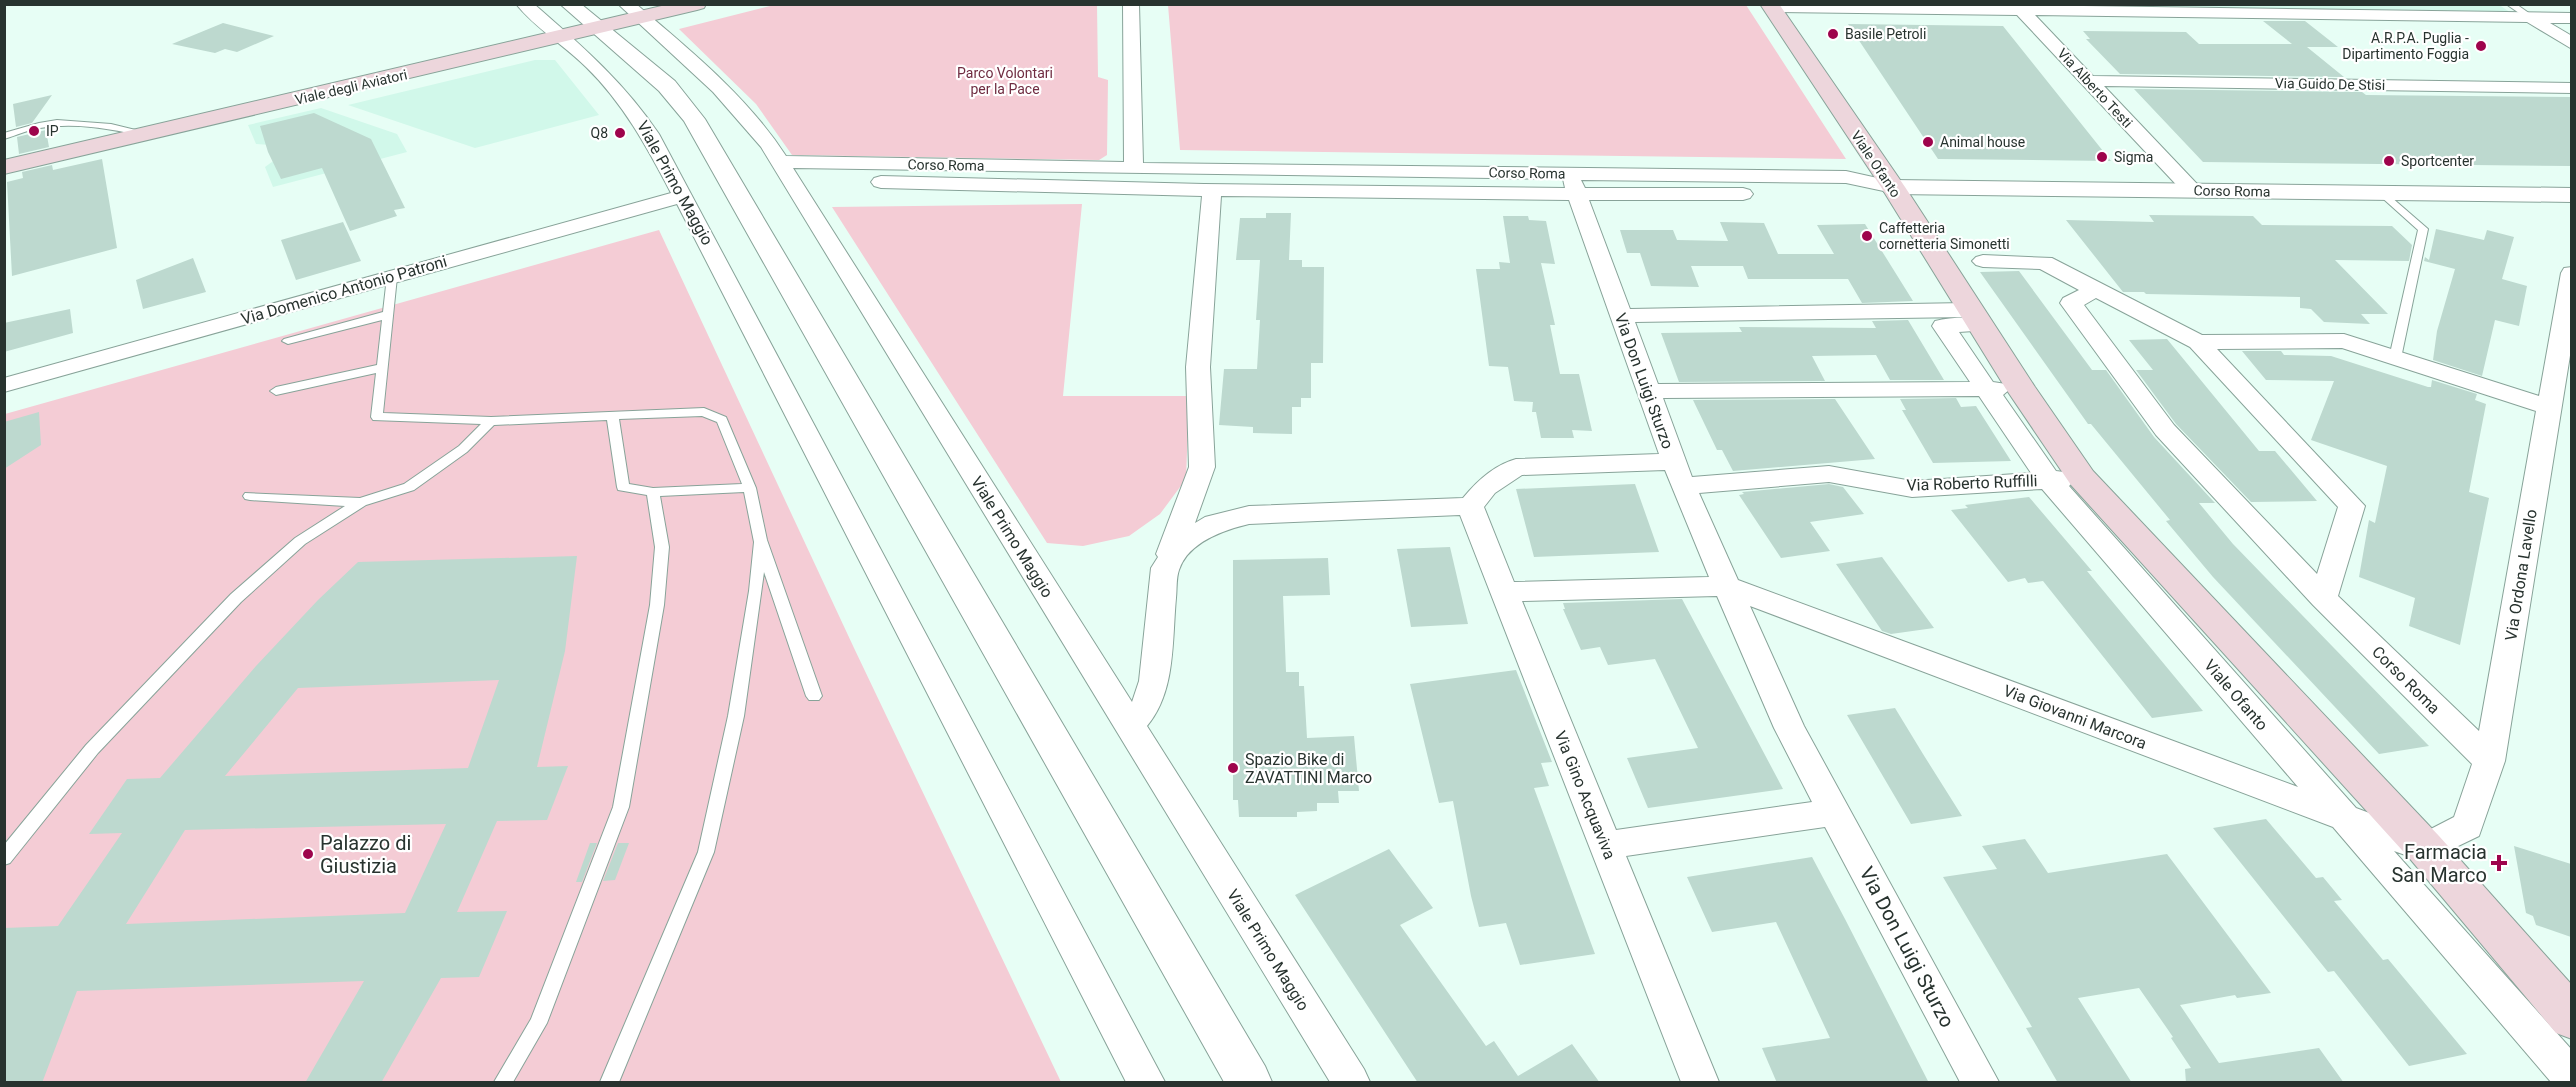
<svg xmlns="http://www.w3.org/2000/svg" width="2576" height="1087" font-family="Roboto,sans-serif">
<style>
.built{fill:#d1f8ea}
.green{fill:#f4ccd5}
.building{fill:#bdd9cf;fill-rule:evenodd}
.lines{fill:none;stroke-linecap:round;stroke-linejoin:round}
.service-casing{stroke:#88a399;stroke-width:2}
.minor-casing{stroke:#88a399;stroke-width:2}
.tertiary-casing{stroke:#88a399;stroke-width:2}
.secondary-casing{stroke:#88a399;stroke-width:2}
.service{fill:#fff;fill-rule:evenodd}
.minor{fill:#fff;fill-rule:evenodd}
.tertiary{fill:#fff;fill-rule:evenodd}
.secondary{fill:#edd6dc;fill-rule:evenodd}
.poi-dot{fill:#9e044c;stroke:#fff;stroke-width:2}
.labels{text-anchor:middle;dominant-baseline:central;stroke-width:4.5;stroke-linejoin:round;paint-order:stroke}
.far-poi-label{font-size:14px;fill:#28332f;stroke:#fff;text-anchor:start}
.far-park-label{font-size:14px;fill:#6f2c41;stroke:#fff}
.far-street-label{font-size:14px;fill:#28332f;stroke:#fff}
.street-label{font-size:16px;fill:#28332f;stroke:#fff}
.poi-label{font-size:16px;fill:#28332f;stroke:#fff;text-anchor:start}
.near-poi-label{font-size:20px;fill:#28332f;stroke:#fff;text-anchor:start}
.near-street-label{font-size:20px;fill:#28332f;stroke:#fff}
</style>
<rect width="100%" height="100%" fill="#e7fef5"/>
<!-- built -->
<path class="built" d="M2498,4l13,9 -498,-8z
M535,60h20l44,55 -124,33 -127,-43z
M321,108l76,26 10,18 -134,35 -8,-20 11,-8 -5,-14 -15,-1 -8,-19z"/>
<!-- green -->
<path class="green" d="M778,4l319,1 1,72 10,3 -1,75 -8,5 -307,-5 -36,-51 -77,-75z
M1168,5h578l100,154 -666,-9z
M1082,204l-19,192h126l-3,83 -26,35 -31,22 -46,10 -36,-3 -215,-336z
M659,230l195,418 207,434h-1056v-668z"/>
<!-- building -->
<path class="building" d="M2263,21h42l33,26h-31l37,30 -224,-3 -34,-35h4l-7,-8 103,1 13,12h93z
M223,23l51,13 -37,16 -12,-3 -10,4 -43,-9z
M1848,24l155,2 108,135 -173,-2z
M2134,89l228,3 4,3 205,2v69l-368,-4z
M52,95l-20,28 -16,4 -3,-23z
M314,113l57,26 34,69 -11,2 3,6 -47,15 -28,-63 -41,11 -13,-27 -8,-26z
M46,130l3,17 -30,7 -2,-17z
M102,159l15,89 -105,28 -5,-94 16,-4 -1,-6 30,-7 1,5z
M1266,213h25l-2,47h13v7h22l-1,96h-12v35h-10v9h-9v27l-39,-1v-6l-34,-2 5,-56h33l3,-49h-4l4,-60h-24l4,-42h26z
M2149,215l104,1 9,9 130,1 20,19 -3,16 -74,-1 53,54h-27l9,10 -46,-2 -13,-13 -11,-1v-11l-154,-3 -2,-2h-21l-57,-72 88,2z
M1503,216h25l1,4 17,1 9,43 -14,-1 14,62h-5l10,49h19l13,57 -20,-1 2,8h-33l-5,-26h-4l1,-10 -19,-1 -6,-34 -19,-1 -13,-97h24l-1,-7 11,1z
M343,222l18,39 -65,19 -15,-40z
M1720,222l44,1 14,31h56l-17,-29 48,-1 48,77 -51,2 -14,-24h-100l-5,-13h-52l8,21 -48,-1 -11,-33h-13l-7,-23h53l4,10 51,1z
M2436,229l48,11 3,-10 27,7 -12,42 25,7 -8,40 -24,-6 -13,56 -49,-16 4,-29 18,-62 -31,-8 1,-4 4,3z
M193,258l13,34 -63,17 -7,-29z
M2019,271l73,99h14l48,67 61,66h-16l34,41 196,202 -50,8 -166,-177 -47,-56 4,-1 -79,-96h-3l-108,-152z
M70,309l3,24 -69,19v-29z
M1908,320l36,60h-54l-14,-25 -64,1 13,25 -146,1 -18,-49 81,-1 -3,-5 137,1 -4,-7z
M2167,339l92,112h16l42,50 -66,1 -75,-78 -40,-54h17l-24,-30z
M2242,351h39l3,4 47,1 97,31h3l1,-7 45,14 -2,6 11,4 -17,88 20,6 -29,147 -51,-19 6,-28 -56,-21 10,-57 6,3 12,-57 -76,-26 23,-59 -68,-1z
M1956,398l5,9 15,-1 35,55 -78,2 -31,-53h4l-6,-11z
M1835,399l40,60 -142,12 -11,-21h-5l-24,-50z
M39,412l2,33 -37,24v-47z
M1635,484l24,68 -125,5 -18,-68z
M1829,484l14,3 21,27 -54,8 20,29 -49,7 -42,-63 5,-1 -2,-2z
M2029,497l63,74h-5l116,140 -51,7 -109,-137 -15,2 -3,-5 -17,4 -57,-72 17,-2 -3,-3z
M1450,547l18,77 -57,3 -14,-78z
M577,556l-12,95 -28,116 31,-1 -21,54 -50,1 -40,91 50,-1 -28,66 -38,1 -60,105h-76l59,-102 -287,10 -35,92h-38v-155l54,-2 64,-93 -33,1 38,-55 33,-1 96,-112 62,-66 40,-38zM499,680l-31,88 -243,8 73,-88zM446,824l-41,89 -279,11 59,-94z
M1882,557l52,71 -43,6 -9,-3 -46,-67z
M1328,558l2,37 -47,1 3,76h13v14h5l3,52 47,-2 5,55h-21l1,12h-22v8l-20,1v5h-58l-1,-17h-5v-240z
M1682,599l56,105 45,85 -135,19 -21,-50 71,-10 -43,-89 -47,6 -8,-18 -19,3 -18,-41h2l-2,-6z
M1516,670l36,92 -11,1 8,23 -15,2 61,166 -75,11 -14,-42 -27,4 -8,-31 -18,-95 -14,2 -29,-119z
M1895,708l28,46 39,62 -51,8 -64,-109z
M2266,819l50,59 7,-1 19,23 -8,1 49,59 5,-1 79,95 -58,12 -75,-95 -6,1 -115,-144z
M2025,839l23,34 119,-19 104,139 -34,5 -2,-3 -55,10 39,58 100,-15 25,35h-158l-1,-14 6,-1 -20,-30 2,-1 -34,-49 -61,10 54,85h-74l-32,-55 6,-1 -89,-150 54,-8 -15,-23z
M590,843h7l-15,39h-6z
M618,843h11l-14,37 -12,1z
M2514,846l57,18v73l-35,-12 -3,-9 -7,-3z
M1389,849l44,59 -33,17 86,121 8,-5 24,35 54,-32 28,39h-182l-123,-188z
M1812,857l33,62 84,164h-152l-15,-35 68,-10 -54,-116 -64,10 -25,-55z"/>
<g class="lines">
<!-- service casing -->
<g class="service-casing">
<path id="service" d="M2506,4h10l20,14 -7,2z
M57,120l54,4 41,10 -5,3c-35,-8 -71,-15 -107,-9 -12,2 -23,7 -36,11v-6l35,-10z
M2383,190l45,39 -27,129 -6,3 -6,-3 29,-128 -39,-35v-4z
M392,274l5,3 -14,136 108,4 213,-9 22,9 30,71 11,52 55,156 -3,4h-10l-3,-4 -42,-124 -20,144 -30,136 -95,230h-19l98,-230 30,-136 21,-125 5,-49 -10,-50 -84,4 9,51 -5,58 -35,202 -82,216 -34,59h-19l37,-63 82,-212 37,-202 5,-58 -8,-52 -29,-5 -1,-3 -10,-67 -113,5 -27,27 -53,38 -48,15 -61,39 -64,58 -143,151 -88,110 -6,2v-20l82,-100 145,-151 64,-56 50,-32 -95,-6 -5,-1 -2,-3 2,-3 115,5 44,-14 55,-38 22,-22 -108,-4 -2,-3 5,-44 -100,22 -6,-4 6,-4 101,-22 5,-45 -94,24 -6,-3 2,-2 99,-27 4,-35zM702,416l15,6 25,62 -89,4 -24,-4 -10,-65z"/>
</g>
<!-- minor casing -->
<g class="minor-casing">
<path id="minor" d="M516,4h18c48,42 89,77 125,130l506,948h-39l-449,-878 -673,188v-14l667,-185c-24,-46 -48,-90 -85,-126 -22,-22 -51,-39 -70,-63z
M618,4h18c54,46 112,93 150,152l338,6 -1,-158h16l4,159 703,8 54,12 3,4 -3,4 -7,2 -47,-10 -265,-3 4,8h158l7,2 3,4 -3,4 -7,2h-154l41,109 336,-6 8,2 3,5 -3,5 -8,2 -331,5 23,62 312,-2 -38,-56 3,-5c16,-4 37,-5 53,-1l3,5 -3,5 -29,2 34,50 13,2 4,5 -7,6 53,76 16,2 4,6 -7,7 287,322 67,25 31,-16 18,-53 -159,-159 -157,-170 -96,-132 3,-5 16,-8 -39,-21 -57,-2 -7,-2 -4,-4 4,-4 7,-2 69,3 150,77 142,-1 195,62 22,-123 3,-5 8,-1v76l-67,418 -26,75 -54,26 -31,-11 178,199v32h-21l-218,-255 -583,-221 54,120 195,356h-39l-135,-255 -199,29 93,226h-38l-221,-567 -211,9c-25,6 -61,18 -70,46 -3,8 -2,19 -3,28 -4,42 0,94 -29,128l217,343 6,13h-40l-569,-935 -48,-55zM793,168l770,11 2,9 -361,-4 -323,-8 -7,2 -3,4 3,4 7,2 321,8 -16,171 3,100 -33,87 2,3 -7,11 -12,113 -7,21zM1221,196l348,4 90,254 -143,5c-22,6 -39,22 -53,39l-214,8 -44,11 -10,6 20,-56 -5,-100zM2096,298l94,49 148,160 -21,67 -143,-149 -90,-120zM2342,348l194,63 -57,320 -141,-135 27,-90 -148,-157zM1979,396l52,77 -119,8 -83,-15 -137,11 -29,-79zM1665,470l44,107 -195,5 -30,-75 11,-14 27,-18zM1829,482l83,15 130,-8 256,298 -560,-207 -39,-87zM1717,596l57,132 38,74 -196,28 -94,-229z
M1765,4h175l632,9v10h-22l22,13v13l-45,-27 -492,-7 58,61 479,7v10l-468,-7 95,100 3,4 -3,4h-14l-168,-179 -246,-3 -6,-2 -2,-3z"/>
</g>
<!-- tertiary casing -->
<g class="tertiary-casing">
<path id="tertiary" d="M560,4h21l94,77 30,38 560,947 7,16h-48l-540,-961 -25,-30z
M1893,180l679,8v14l-679,-8 -9,-2 -3,-5 3,-5z"/>
</g>
<!-- secondary casing -->
<g class="secondary-casing">
<path id="secondary" d="M670,4h36l-2,4 -7,2 -693,164v-14z
M1760,4h19l126,183 130,200 58,84 346,365 133,149v54l-16,-6 -145,-173 -340,-375 -65,-96 -125,-202z"/>
</g>
<!-- service -->
<use href="#service" class="service"/>
<!-- minor -->
<use href="#minor" class="minor"/>
<!-- tertiary -->
<use href="#tertiary" class="tertiary"/>
<!-- secondary -->
<use href="#secondary" class="secondary"/>
</g>
<!-- markers -->
<g class="poi-dot">
<circle cx="1833" cy="34" r="6"/>
<circle cx="2481" cy="46" r="6"/>
<circle cx="34" cy="131" r="6"/>
<circle cx="620" cy="133" r="6"/>
<circle cx="1928" cy="142" r="6"/>
<circle cx="2102" cy="157" r="6"/>
<circle cx="2389" cy="161" r="6"/>
<circle cx="1867" cy="236" r="6"/>
<circle cx="1233" cy="768" r="6"/>
<circle cx="308" cy="854" r="6"/>
<path d="M2496 854h6v6h6v6h-6v6h-6v-6h-6v-6h6z"/>
</g>
<g class="labels">
<!-- far-poi labels -->
<g class="far-poi-label">
<text x="1845" y="34">Basile Petroli</text>
<text x="2469" y="38" text-anchor="end">A.R.P.A. Puglia -<tspan x="2469" dy="16">Dipartimento Foggia</tspan></text>
<text x="46" y="131">IP</text>
<text x="608" y="133" text-anchor="end">Q8</text>
<text x="1940" y="142">Animal house</text>
<text x="2114" y="157">Sigma</text>
<text x="2401" y="161">Sportcenter</text>
<text x="1879" y="228">Caffetteria<tspan x="1879" dy="16">cornetteria Simonetti</tspan></text>
</g>
<!-- far-park labels -->
<g class="far-park-label">
<text x="1005" y="73">Parco Volontari<tspan x="1005" dy="16">per la Pace</tspan></text>
</g>
<!-- far-street labels -->
<g class="far-street-label">
<text transform="translate(2330 84) rotate(1)">Via Guido De Stisi</text>
<text transform="translate(351 87) rotate(-13)">Viale degli Aviatori</text>
<text transform="translate(2095 88) rotate(47)">Via Alberto Testi</text>
<text transform="translate(1876 164) rotate(56)">Viale Ofanto</text>
<text transform="translate(946 165) rotate(1)">Corso Roma</text>
<text transform="translate(1527 173) rotate(1)">Corso Roma</text>
<text transform="translate(2232 191) rotate(1)">Corso Roma</text>
</g>
<!-- street labels -->
<g class="street-label">
<text transform="translate(675 183) rotate(61)">Viale Primo Maggio</text>
<text transform="translate(344 290) rotate(-16)">Via Domenico Antonio Patroni</text>
<text transform="translate(1644 381) rotate(70)">Via Don Luigi Sturzo</text>
<text transform="translate(1972 483) rotate(-2)">Via Roberto Ruffilli</text>
<text transform="translate(1012 537) rotate(58)">Viale Primo Maggio</text>
<text transform="translate(2521 575) rotate(-81)">Via Ordona Lavello</text>
<text transform="translate(2406 680) rotate(45)">Corso Roma</text>
<text transform="translate(2236 695) rotate(49)">Viale Ofanto</text>
<text transform="translate(2075 717) rotate(21)">Via Giovanni Marcora</text>
<text transform="translate(1585 795) rotate(68)">Via Gino Acquaviva</text>
<text transform="translate(1268 950) rotate(58)">Viale Primo Maggio</text>
</g>
<!-- poi labels -->
<g class="poi-label">
<text x="1245" y="759">Spazio Bike di<tspan x="1245" dy="18">ZAVATTINI Marco</tspan></text>
</g>
<!-- near-poi labels -->
<g class="near-poi-label">
<text x="320" y="843">Palazzo di<tspan x="320" dy="23">Giustizia</tspan></text>
<text x="2487" y="852" text-anchor="end">Farmacia<tspan x="2487" dy="23">San Marco</tspan></text>
</g>
<!-- near-street labels -->
<g class="near-street-label">
<text transform="translate(1907 947) rotate(62)">Via Don Luigi Sturzo</text>
</g>
</g>
<!-- border -->
<rect width="2576" height="1087" fill="none" stroke="#28332f" stroke-width="12"/>
</svg>
